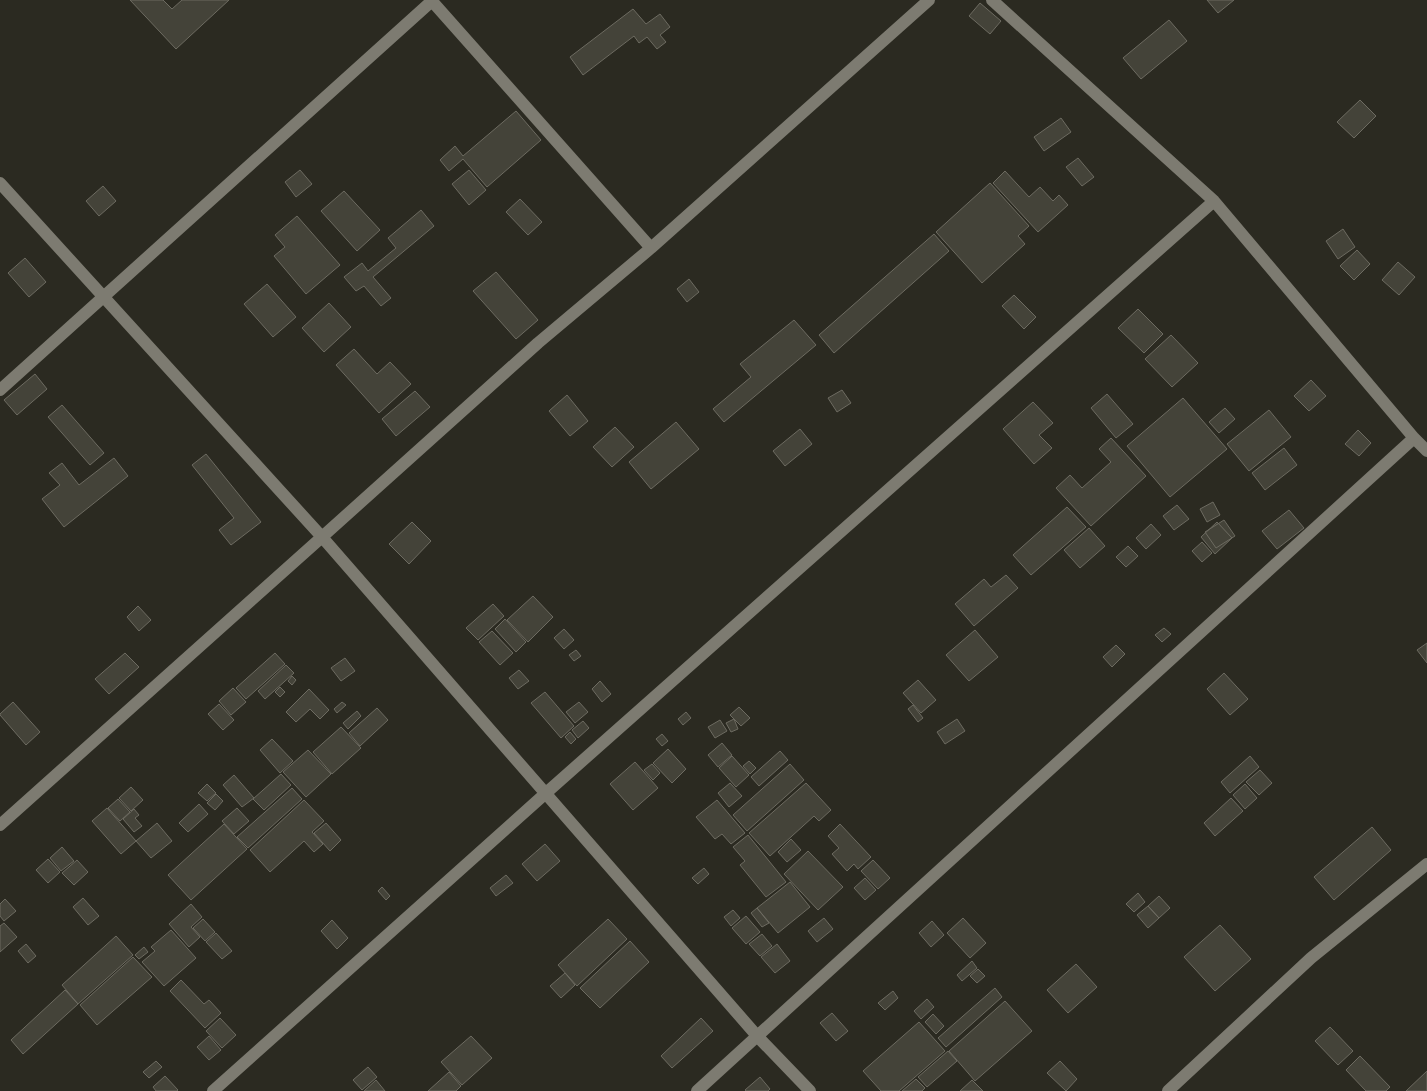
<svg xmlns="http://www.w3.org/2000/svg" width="1427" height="1091" font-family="'Archivo Narrow',sans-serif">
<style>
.building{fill:#444339;stroke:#6d6b61}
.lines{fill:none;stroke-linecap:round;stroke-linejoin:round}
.minor{stroke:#7d7b71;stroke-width:12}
</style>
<rect width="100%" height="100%" fill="#2b2a21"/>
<!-- building -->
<path class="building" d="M130,0h33l9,9 10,-9h47l-53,49z
M1207,0h27l-16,13z
M980,3l21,18 -11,13 -21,-18z
M633,9l13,15 14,-10 10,13 -10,8 6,7 -9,7 -10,-12 -8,6 -5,-7 -51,39 -13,-18z
M1169,20l18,21 -46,38 -18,-21z
M1360,100l16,16 -22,22 -17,-16z
M516,111l25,29 -54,47 -24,-28 -14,12 -9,-11 15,-14 8,10z
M1061,118l10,14 -27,19 -10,-14z
M1078,158l16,19 -12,9 -16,-19z
M300,170l12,14 -16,13 -11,-15z
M469,170l17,20 -17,15 -17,-21z
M1005,171l24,26 11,-10 13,14 6,-6 9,10 -30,27 -45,-49z
M990,183l39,43 -11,10 7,8 -43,39 -46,-51z
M103,186l13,15 -17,15 -13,-15z
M344,191l36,39 -23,21 -36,-40z
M520,199l22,23 -14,13 -22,-23z
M421,210l13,16 -61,51 18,21 -10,8 -17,-20 -8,5 -12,-14 18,-14 6,8 28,-23 -8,-10z
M297,216l43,49 -34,29 -32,-38 11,-9 -10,-12z
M1343,229l12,18 -17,12 -12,-18z
M934,234l15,17 -115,102 -15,-18z
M1357,250l13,14 -16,16 -14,-14z
M25,258l21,24 -17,15 -21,-24z
M1398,262l17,15 -16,18 -17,-15z
M496,272l42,48 -22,19 -43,-48z
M689,279l10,13 -12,10 -10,-13z
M267,284l29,33 -23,20 -29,-33z
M1014,295l22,22 -12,12 -22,-23z
M329,303l22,24 -27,25 -22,-24z
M1138,309l25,25 -19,19 -26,-25z
M794,320l22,25 -92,77 -11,-13 38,-32 -11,-13z
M1171,335l27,28 -26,24 -27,-28z
M354,349l23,25 13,-12 21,22 -32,29 -43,-48z
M35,374l12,15 -30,26 -13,-15z
M1311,380l15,16 -17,15 -15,-15z
M842,390l9,13 -14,9 -9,-14z
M415,391l15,16 -34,29 -14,-17z
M1107,394l26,30 -17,14 -25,-30z
M567,395l21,26 -18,15 -21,-25z
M1183,398l44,51 -57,48 -43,-51z
M1033,402l20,21 -14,12 13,13 -18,16 -31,-35z
M62,405l42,48 -14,12 -42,-48z
M1225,408l10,11 -16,14 -10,-11z
M1269,410l22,27 -42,34 -22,-27z
M676,422l23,27 -48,40 -22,-27z
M615,427l19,20 -22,20 -19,-20z
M800,429l12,15 -27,22 -12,-15z
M1358,430l13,13 -12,13 -14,-12z
M1111,438l35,38 -55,50 -35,-38 14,-13 12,13 29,-26 -12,-13z
M1284,448l13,17 -32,25 -13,-17z
M206,454l55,68 -30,23 -12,-15 15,-12 -42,-53z
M114,458l14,18 -64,51 -22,-28 18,-14 -11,-12 13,-10 17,22z
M1213,502l7,13 -13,7 -7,-13z
M1177,505l12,14 -15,11 -11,-14z
M1067,507l19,20 -55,48 -18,-20z
M1289,510l15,18 -27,21 -15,-18z
M1224,520l11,16 -19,12 -11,-16z
M412,522l19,19 -22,23 -20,-20z
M1217,522l15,16 -17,16 -14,-17z
M1151,524l10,11 -15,14 -10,-11z
M1089,528l16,18 -25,22 -16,-18z
M1202,542l10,11 -10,9 -10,-11z
M1128,546l10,10 -12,11 -10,-10z
M1006,575l12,13 -44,38 -19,-22 29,-25 7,8z
M533,596l20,21 -25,25 -21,-22z
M493,604l11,12 -26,24 -12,-12z
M138,606l13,14 -12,11 -12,-14z
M505,619l21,23 -10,10 -21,-23z
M1164,628l7,6 -9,8 -7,-7z
M564,629l10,11 -10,9 -10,-11z
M975,630l23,27 -29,24 -23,-26z
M492,631l21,22 -13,12 -21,-23z
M1427,643v20l-10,-13z
M1116,645l9,9 -13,13 -9,-10z
M576,650l5,6 -7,5 -5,-6z
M125,653l14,14 -30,27 -14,-15z
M275,653l10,11 -39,35 -10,-11z
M345,658l10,13 -14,10 -10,-13z
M286,665l8,8 -29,26 -7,-8z
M519,670l10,11 -11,8 -9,-11z
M1224,673l24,26 -18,16 -23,-26z
M292,676l4,4 -4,5 -4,-4z
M918,680l18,20 -15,13 -18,-20z
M600,681l11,13 -9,8 -10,-13z
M280,687l5,5 -5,5 -5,-5z
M233,688l13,14 -15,13 -12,-14z
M309,689l20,21 -9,9 -10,-10 -14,13 -10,-10z
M545,692l29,34 -13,12 -30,-35z
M13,702l27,30 -14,13 -26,-30v-1z
M342,702l4,3 -9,8 -3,-4z
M579,702l9,10 -13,11 -9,-11z
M219,704l15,16 -11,10 -15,-16z
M913,705l10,13 -5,4 -10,-13z
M739,707l11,11 -9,8 -11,-11z
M377,708l11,12 -28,26 -11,-13z
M357,711l4,5 -13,13 -5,-6z
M686,712l5,6 -8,7 -5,-6z
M734,719l4,10 -7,3 -5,-9z
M957,719l8,12 -20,13 -8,-12z
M720,720l7,11 -12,7 -7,-11z
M583,721l6,7 -11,10 -6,-8z
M341,727l20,21 -29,26 -19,-22z
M570,732l6,7 -5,5 -6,-7z
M662,734l6,7 -6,5 -6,-7z
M272,739l21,22 -13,12 -20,-23z
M722,743l10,12 -14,12 -10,-12z
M668,749l18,20 -14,14 -19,-20z
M308,750l23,24 -25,23 -23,-25z
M780,751l8,9 -29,26 -8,-9z
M732,756l17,19 -13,12 -17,-19z
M1250,756l9,11 -29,26 -9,-11z
M749,761l7,7 -6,6 -7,-8z
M635,762l23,26 -25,22 -23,-26z
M652,764l8,9 -7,7 -9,-10z
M790,764l14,16 -57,51 -14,-16z
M1260,770l12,13 -13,12 -13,-13z
M281,774l10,11 -27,25 -11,-11z
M234,775l20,23 -12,9 -19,-22z
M730,783l12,13 -13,11 -11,-14z
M806,783l25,27 -12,11 -5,-5 -44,40 -21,-23z
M207,784l9,9 -9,8 -9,-8z
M1245,784l12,14 -12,11 -12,-14z
M131,787l12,13 -12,11 -12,-13z
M292,788l10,11 -54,49 -11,-11z
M216,794l7,7 -8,9 -8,-7z
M1231,798l12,13 -28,25 -11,-13z
M118,799l12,13 -10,9 -12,-13z
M304,800l20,21 -12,11 11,12 -9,8 -10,-11 -34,31 -20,-22z
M717,800l28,33 -14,11 -9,-10 -7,5 -19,-22z
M199,804l9,10 -20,18 -9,-9z
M107,808l29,33 -15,13 -29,-33z
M237,808l12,13 -15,13 -12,-13z
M134,809l5,6 -4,3 7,8 -8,6 -11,-13z
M157,823l15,18 -21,17 -15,-17z
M326,823l15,17 -11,11 -16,-18z
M224,824l23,25 -56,51 -23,-25z
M840,824l31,33 -13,12 -4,-5 -7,7 -15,-17 7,-6 -11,-12z
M1372,827l19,23 -57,50 -20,-23z
M748,835l38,47 -20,15 -26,-32 5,-4 -12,-14z
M791,839l10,11 -14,12 -9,-10z
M545,844l15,17 -23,20 -15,-17z
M62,847l12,14 -13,10 -11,-13z
M808,851l35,36 -25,23 -34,-36z
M48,859l12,13 -12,11 -12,-13z
M77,860l11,12 -14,13 -12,-12z
M873,860l17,18 -12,11 -17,-18z
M704,868l5,6 -11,10 -6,-6z
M506,875l7,8 -17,13 -6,-8z
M865,878l11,12 -11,10 -11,-12z
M790,882l20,25 -32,26 -21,-25z
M382,887l8,9 -4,4 -8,-9z
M1138,893l7,9 -11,10 -8,-8z
M1159,896l11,12 -11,10 -11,-12z
M83,898l16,18 -11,9 -15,-18z
M5,899l11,12 -12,10 -4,-5v-12z
M191,904l11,13 -11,10 9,10 -11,10 -20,-23z
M1148,906l11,12 -11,10 -11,-13z
M757,908l12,15 -7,4 -11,-14z
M733,910l7,8 -9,8 -7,-9z
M746,916l14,16 -14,12 -14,-16z
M824,918l9,11 -16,13 -9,-11z
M963,918l23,25 -16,15 -23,-25z
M203,919l12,13 -10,9 -12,-13z
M608,919l19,20 -50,47 -19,-21z
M332,920l16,18 -11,11 -16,-18z
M932,921l12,14 -13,12 -12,-14z
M4,923l13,14 -17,15v-26z
M1220,925l31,34 -36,32 -31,-34z
M171,930l25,28 -32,28 -22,-24 13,-11 -4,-4z
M216,933l16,18 -10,8 -16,-17z
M762,934l10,12 -12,10 -11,-12z
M116,936l17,19 -55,49 -16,-19z
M630,941l19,21 -49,46 -20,-20z
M26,944l10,12 -8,7 -10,-12z
M777,944l13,17 -15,12 -14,-16z
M144,947l4,5 -9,7 -4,-4z
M133,957l19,20 -55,48 -17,-20z
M972,961l5,7 -15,13 -5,-6z
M1076,964l21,23 -29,26 -21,-23z
M978,969l7,7 -8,7 -7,-7z
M565,973l10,12 -14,13 -11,-12z
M181,980l23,24 5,-4 12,13 -16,15 -35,-37z
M995,988l7,9 -56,50 -8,-9z
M65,990l13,14 -55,50 -12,-14z
M893,991l5,7 -13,12 -7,-7z
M927,999l7,8 -13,12 -7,-8z
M1005,1001l27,30 -57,50 -26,-30z
M832,1013l16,18 -12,10 -16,-18z
M933,1014l11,12 -8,8 -11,-12z
M220,1018l16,17 -14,13 -16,-17z
M701,1018l12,13 -41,37 -11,-12z
M919,1022l26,29 -46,40h-18l-18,-20z
M1330,1027l23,24 -15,14 -23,-24z
M209,1036l12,14 -12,10 -12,-13z
M471,1036l21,22 -30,27 -21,-23z
M948,1051l9,10 -30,26 -9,-10z
M1360,1056l30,31 -4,4h-20l-20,-21z
M156,1061l6,6 -13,11 -6,-6z
M1060,1061l17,18 -11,12 -19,-18z
M368,1067l9,10 -15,13 -9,-10z
M1427,1071v20h-21z
M449,1072l12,14 -5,5h-28z
M165,1076l13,14 -1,1h-21l-3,-4z
M760,1077l10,12 -2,2h-22l-1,-1z
M916,1079l9,9 -3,3h-20z
M376,1080l9,11h-21z
M972,1080l11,11h-23z"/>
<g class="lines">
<!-- minor -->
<path class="minor" d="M431,0l220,248
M992,0l222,201 200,237 13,13
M0,183l322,354 436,500 52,54
M0,390l433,-390
M0,825l322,-288 216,-194 113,-95 278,-248
M213,1091l333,-298 668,-592
M697,1091l717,-653
M1168,1091l143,-133 116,-94"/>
</g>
</svg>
